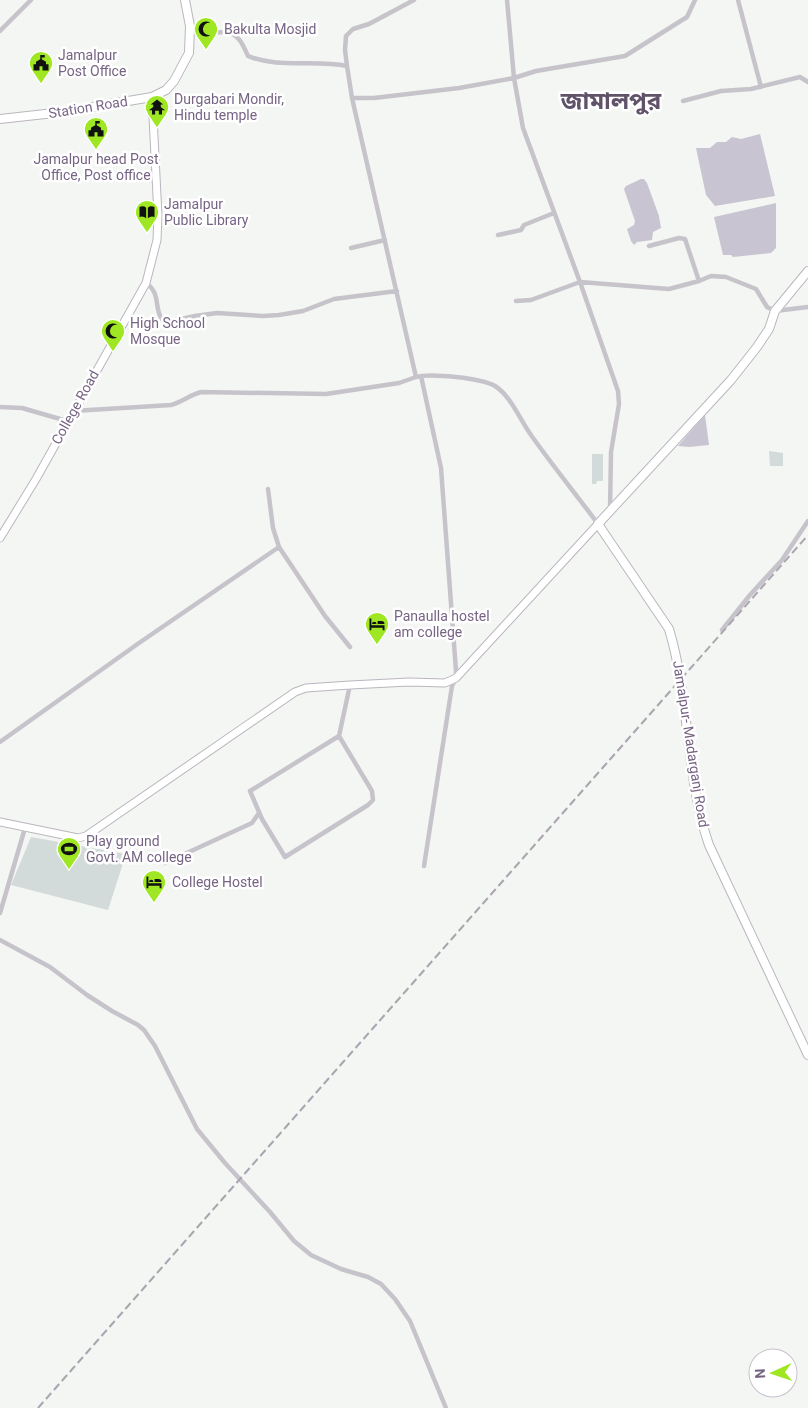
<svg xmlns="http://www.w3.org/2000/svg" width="808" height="1408" font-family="Roboto,'Noto Sans Bengali',sans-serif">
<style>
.green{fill:#d2dbd9}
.water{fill:#c9c4d1}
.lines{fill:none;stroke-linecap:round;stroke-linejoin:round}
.secondary-casing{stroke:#bbb5bf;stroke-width:9}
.primary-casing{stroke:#bbb6be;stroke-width:10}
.minor{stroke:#c7c3ca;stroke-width:4.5}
.secondary{stroke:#fff;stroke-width:7}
.primary{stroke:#fff;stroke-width:8}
.rail{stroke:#aca5b0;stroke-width:2;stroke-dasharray:8 4;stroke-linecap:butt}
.labels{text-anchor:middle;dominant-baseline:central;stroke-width:5;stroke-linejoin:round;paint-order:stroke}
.poi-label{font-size:14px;fill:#776484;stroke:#fff;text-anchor:start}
.street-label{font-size:14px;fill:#776484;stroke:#fff}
.town-label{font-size:24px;font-weight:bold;fill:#605369;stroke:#fff}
</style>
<rect width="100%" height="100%" fill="#f3f6f3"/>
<!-- green -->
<path class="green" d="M769,451l14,2v13h-13z
M592,454h11v27h-6l-1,3h-4z
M31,837l95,17 -18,56 -97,-25z"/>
<!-- water -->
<path class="water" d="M760,134l15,62 -60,10 -9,-11 -10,-47h14l7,-6h9l6,-5 9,2z
M641,179h3l3,4 12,33 2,12 -8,4 -1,8 -15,2 -3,3 -3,-4 -4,-12 7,-4 1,-4 -11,-32 2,-3z
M776,203v45l-5,5 -38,4 -2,-2h-8l-9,-38z
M705,415l4,30 -20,2 -11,-1z"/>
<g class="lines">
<!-- secondary casing -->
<g class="secondary-casing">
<path id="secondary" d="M0,538l36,-59 110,-196 11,-43 1,-24 -6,-119
M0,822l78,16 8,-2 209,-144 11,-4 44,-3 59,-3 36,1 11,-5 142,-154"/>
</g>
<!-- primary casing -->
<g class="primary-casing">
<path id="primary" d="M0,119l63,-7 89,-15 14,-7 8,-9 15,-28 1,-27 -5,-26
M808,271l-33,40 -6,18 -12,18 -26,33 -133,144 71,105c21,70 16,147 40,216l99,210"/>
</g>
<!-- minor -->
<path class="minor" d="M507,0l7,78 9,50 57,154 38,109 1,13 -8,48 -1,58
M738,0l23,87
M0,31l31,-31
M190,33l38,-1c12,4 15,13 20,24 31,13 67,3 99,10l5,32 64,279c15,-4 65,1 79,9 16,10 25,34 36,49 21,30 45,59 67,89
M347,66l-2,-16 1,-14 7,-7 16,-5 45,-24
M352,98h22l85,-10 55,-10 22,-7 89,-15 62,-39 8,-17
M683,101l38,-10 30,-2 49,-12 8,5
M498,235l23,-5 3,-5 30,-12
M649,246l30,-8 6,1 14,42
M351,248l34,-8
M146,283c16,11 7,26 17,38l4,1 28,-6 22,-3 46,3 16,-1 24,-4 31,-12 63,-8
M516,301l15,-1 49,-18 89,7 30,-8 12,-5 15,1 30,12 11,18 8,4 33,-4
M421,376l20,92 15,203v7l-4,8 -28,180
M0,407l22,1 45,13
M73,411l98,-6c11,-3 19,-10 30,-13l125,2 73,-11 17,-6
M268,489l5,39 6,19 46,69 25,31
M722,630l28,-35 32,-35 26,-39
M339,736l33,55 1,9 -5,5 -83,52 -23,-38 -12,-28 89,-55 11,-51
M0,742l139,-99 140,-96
M165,863l87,-40 7,-10
M0,913l25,-85
M0,940l50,27 37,28 25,16 26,14 6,5 11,16 42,83 28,34 45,49 24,29 17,14 30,14 27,8 13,7 14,15 15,22 36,87"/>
<!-- secondary -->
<use href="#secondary" class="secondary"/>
<!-- primary -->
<use href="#primary" class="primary"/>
<!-- rail -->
<path class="rail" d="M38,1408l770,-873"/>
</g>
<!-- icons -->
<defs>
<g id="mosque-pin" transform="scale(1.25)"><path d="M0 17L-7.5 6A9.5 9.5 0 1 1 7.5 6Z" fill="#9ee722" stroke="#fff"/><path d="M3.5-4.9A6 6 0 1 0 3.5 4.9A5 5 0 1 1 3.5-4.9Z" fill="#111"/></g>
<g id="civic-pin" transform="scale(1.25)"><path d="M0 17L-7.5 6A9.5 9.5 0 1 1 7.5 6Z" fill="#9ee722" stroke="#fff"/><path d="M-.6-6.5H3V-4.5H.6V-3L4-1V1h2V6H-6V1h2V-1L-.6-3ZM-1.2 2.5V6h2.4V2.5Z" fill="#111"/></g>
<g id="temple-pin" transform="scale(1.25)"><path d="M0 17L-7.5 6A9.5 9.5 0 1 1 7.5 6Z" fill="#9ee722" stroke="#fff"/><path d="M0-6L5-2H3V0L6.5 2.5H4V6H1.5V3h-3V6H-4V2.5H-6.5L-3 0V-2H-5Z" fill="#111"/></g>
<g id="library-pin" transform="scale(1.25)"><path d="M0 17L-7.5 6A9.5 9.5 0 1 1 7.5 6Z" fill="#9ee722" stroke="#fff"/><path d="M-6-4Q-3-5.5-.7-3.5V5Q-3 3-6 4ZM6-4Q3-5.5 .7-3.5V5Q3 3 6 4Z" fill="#111"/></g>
<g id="hotel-pin" transform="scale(1.25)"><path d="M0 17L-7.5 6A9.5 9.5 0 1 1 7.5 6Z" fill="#9ee722" stroke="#fff"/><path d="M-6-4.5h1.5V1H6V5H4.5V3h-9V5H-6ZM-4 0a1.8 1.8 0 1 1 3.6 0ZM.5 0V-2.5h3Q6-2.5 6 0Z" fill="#111"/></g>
<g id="stadium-pin" transform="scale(1.25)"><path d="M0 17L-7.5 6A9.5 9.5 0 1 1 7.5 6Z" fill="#9ee722" stroke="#fff"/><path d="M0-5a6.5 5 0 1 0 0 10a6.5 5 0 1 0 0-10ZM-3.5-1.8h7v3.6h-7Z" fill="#111"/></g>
</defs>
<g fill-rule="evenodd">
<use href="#mosque-pin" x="206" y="29"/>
<use href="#civic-pin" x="41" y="63"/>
<use href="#temple-pin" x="157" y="107"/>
<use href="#civic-pin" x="96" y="129"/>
<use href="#library-pin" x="147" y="212"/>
<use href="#mosque-pin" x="113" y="331"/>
<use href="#hotel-pin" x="377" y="624"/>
<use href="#stadium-pin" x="69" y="849"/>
<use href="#hotel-pin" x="154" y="882"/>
</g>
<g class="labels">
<!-- poi labels -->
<g class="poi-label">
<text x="224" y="29">Bakulta Mosjid</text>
<text x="58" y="55">Jamalpur<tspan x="58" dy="16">Post Office</tspan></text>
<text x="174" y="99">Durgabari Mondir,<tspan x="174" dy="16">Hindu temple</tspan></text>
<text x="96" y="159" text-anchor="middle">Jamalpur head Post<tspan x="96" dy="16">Office, Post office</tspan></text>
<text x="164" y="204">Jamalpur<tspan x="164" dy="16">Public Library</tspan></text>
<text x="130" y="323">High School<tspan x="130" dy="16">Mosque</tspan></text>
<text x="394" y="616">Panaulla hostel<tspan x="394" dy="16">am college</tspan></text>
<text x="86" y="841">Play ground<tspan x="86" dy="16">Govt. AM college</tspan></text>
<text x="172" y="882">College Hostel</text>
</g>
<!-- street labels -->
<g class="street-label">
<text transform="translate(88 107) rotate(-9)">Station Road</text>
<text transform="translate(75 407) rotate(-61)">College Road</text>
<text transform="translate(691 744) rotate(81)">Jamalpur- Madarganj Road</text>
</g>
<!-- town labels -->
<g class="town-label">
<text x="611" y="101">জামালপুর</text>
</g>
</g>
<!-- north arrow -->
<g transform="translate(773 1373) rotate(267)"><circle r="24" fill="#ffffff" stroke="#c9c1ce"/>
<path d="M0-4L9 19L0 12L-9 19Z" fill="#9ee722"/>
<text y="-8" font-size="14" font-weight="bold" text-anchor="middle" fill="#776484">N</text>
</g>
</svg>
